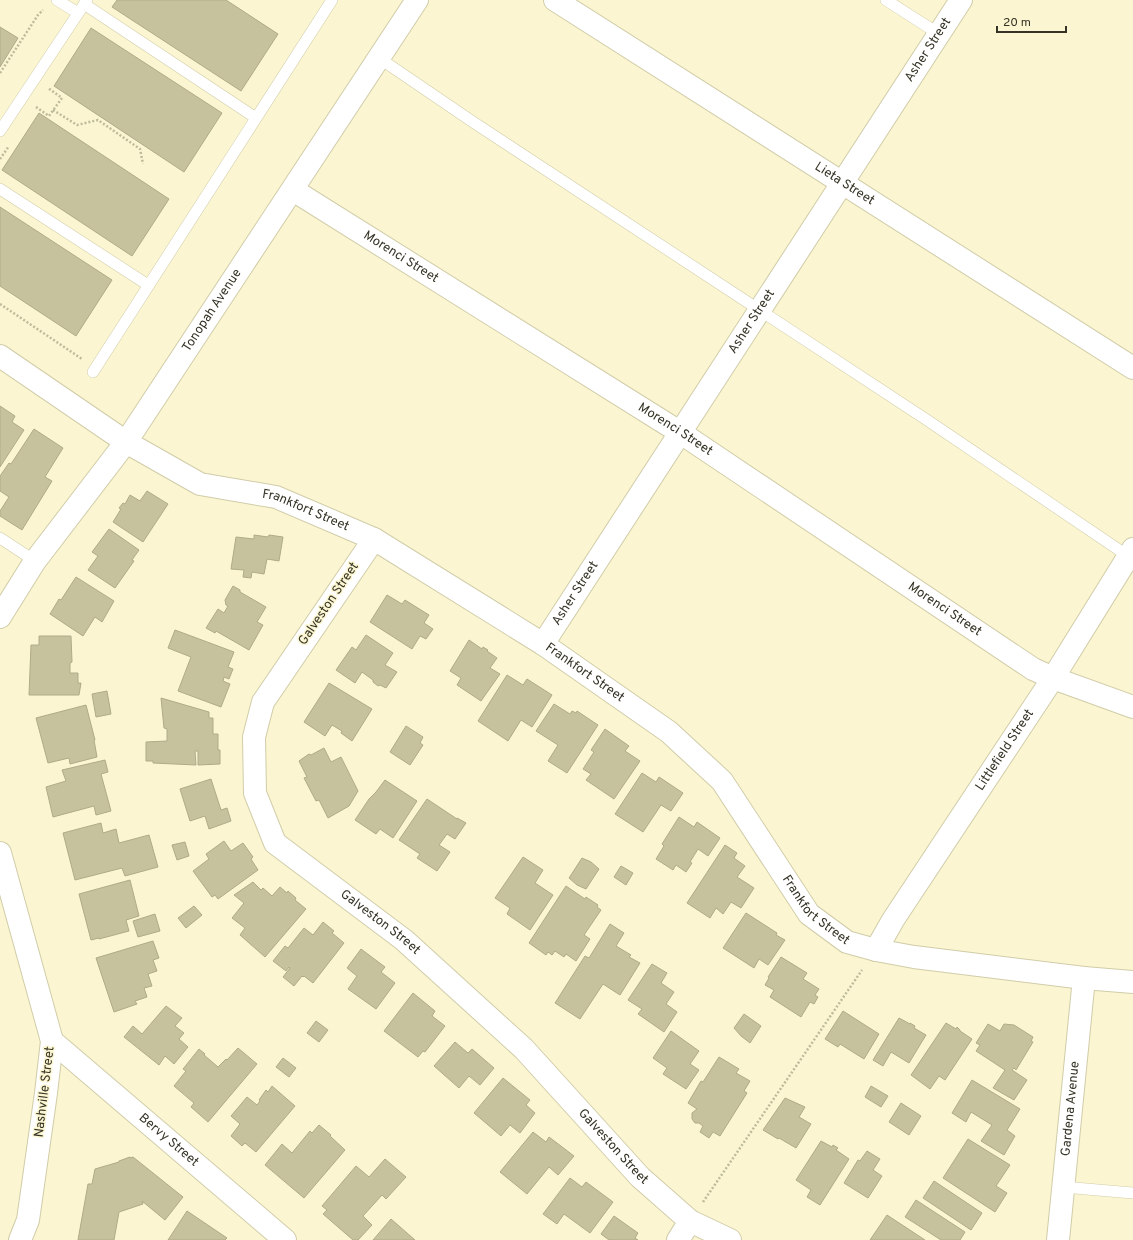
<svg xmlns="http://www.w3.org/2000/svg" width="1133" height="1240" font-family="Overpass,sans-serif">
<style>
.building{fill:#c7c29e;stroke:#afaa88}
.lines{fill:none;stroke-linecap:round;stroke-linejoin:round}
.service-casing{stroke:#d1cca9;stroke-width:12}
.minor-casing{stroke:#d1cca9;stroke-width:24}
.path{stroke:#beba9c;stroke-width:2.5;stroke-dasharray:2 2;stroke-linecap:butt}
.service{stroke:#fff;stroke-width:11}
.minor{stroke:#fff;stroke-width:22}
.labels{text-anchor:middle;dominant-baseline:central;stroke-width:3;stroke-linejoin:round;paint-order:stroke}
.street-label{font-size:13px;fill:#353325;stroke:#fbf6d1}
</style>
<rect width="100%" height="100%" fill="#fbf6d1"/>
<!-- building -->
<path class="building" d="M117,0h109l52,34 -37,57 -129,-84z
M0,27l18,11 -18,29z
M91,28l131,85 -38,59 -130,-86z
M39,113l130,86 -37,57 -130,-86z
M0,207l112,73 -36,56 -76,-50z
M0,406l15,10 -3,6 12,8 -24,37z
M34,429l29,19 -18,29 7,4 -30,49 -22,-14v-5l9,-14 -9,-6v-15l9,-13 2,1z
M147,491l21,13 -25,38 -30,-20 8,-13 -2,-1 4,-5 2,1 5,-9 10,6z
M109,529l30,21 -7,10 2,1 -19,27 -27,-18 10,-14 -6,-4z
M254,535l14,2 1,-2 14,2 -4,24 -12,-2 -3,15 -12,-2 -1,6 -8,-1 1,-7 -13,-1 5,-32 18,2z
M76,577l38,24 -12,21 -7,-5 -12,19 -33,-22 9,-15 2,1z
M233,586l7,4v2l26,15 -9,15 6,3 -14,25 -33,-19 -1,2 -9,-5 12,-19 6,4 4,-7 -2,-1 -1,-5z
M387,595l15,9 3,-4 24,15 -5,8 9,6 -7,10 -6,-3 -8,13 -42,-27z
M175,630l59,22 -6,15 5,2 -4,10 -5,-2 -1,4 7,3 -9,23 -43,-16 13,-34 -23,-9z
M366,635l27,18 -8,12 12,7 -11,16 -6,-3 -2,1 -5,-4v-2l-11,-8 -7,11 -19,-13 16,-23 4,3z
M39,636h32l1,26 -2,1v10h8v10h3l-2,12h-50l2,-50h8z
M469,640l13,9 1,-2 5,3 -1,1 10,7 -7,10 10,6 -19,27 -24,-16 4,-7 -11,-7z
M507,675l16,10 4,-6 25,16 -20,32 -11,-7 -13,21 -30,-20z
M329,683l43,26 -20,32 -11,-8 1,-2 -10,-6 -7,11 -21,-14z
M107,691l4,23 -15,3 -4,-23z
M161,698l48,14v6h4v16h5v16h2v14l-22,1v-14h-3l1,14 -43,-2v-2h-7v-19l21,-1v-12l-3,-1z
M554,704l16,10 2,-3 4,2 1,-2 21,14 -31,48 -19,-12 10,-16 -22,-14z
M86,705l9,35h-1l3,17 -27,7 -1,-6 -21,5 -12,-45z
M406,726l17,11 -3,6 3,2 -13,20 -20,-13z
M605,729l24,17 -4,5 15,10 -26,38 -28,-19 5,-6 -8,-5 11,-17 -3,-2z
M324,748l7,14 10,-5 17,34 -9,15 -21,12 -9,-18 -3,1 -12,-23 3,-1 -8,-16 10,-7 2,1z
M105,760l3,12 -7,2 10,37 -15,4 -2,-9 -41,11 -7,-30 20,-6 -4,-11z
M642,773l14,9 3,-5 24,16 -12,18 -10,-6 -18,27 -28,-18z
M211,779l10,31 6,-2 4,13 -22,8 -4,-13 -15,5 -10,-32z
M385,780l32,21 -24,37 -13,-9 -4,5 -21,-14 14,-21 7,-7z
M427,799l30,20v-1l9,5 -11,16 -8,-5 -8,11 11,7 -13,19 -20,-13 3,-4 -21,-14z
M679,817l15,10 3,-5 23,16 -12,18 -10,-7 -8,13 2,1 -6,9 -10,-7 -3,5 -17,-11 8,-13 -2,-2z
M101,823l2,10 13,-4 3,14 30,-8 9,32 -33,9 -3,-8 -47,12 -12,-47z
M224,841l7,10 12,-8 10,14 -2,2 7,11 -40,29 -3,-4 -3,2 -19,-26 16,-12 -3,-5z
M185,842l4,14 -12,4 -5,-15z
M725,845l12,8 -3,5 11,8 -8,11 17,11 -13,20 -10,-6 -8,12 -7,-6 -6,10 -23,-15z
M523,857l20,13 -8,13 18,12 -23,35 -23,-16 3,-6 -15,-10z
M582,858l9,4 8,7 -13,20 -9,-4 -8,-7z
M621,866l12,7 -7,12 -12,-8z
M130,880l9,36 -13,4 3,11 -30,8v-1l-8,2 -12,-46z
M253,882l8,8 2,-2 9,8 8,-9 7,6 1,-2 8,7 -1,2 11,9 -41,48 -25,-22 5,-7 -13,-10 12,-15 -10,-8z
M566,886l19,13 1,-2 12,8 -1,2 4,3 -17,25 6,4 -14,22 -10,-7 -2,3 -9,-6 -3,4 -4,-3 -2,3 -17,-12z
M194,906l8,9 -16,13 -8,-10z
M746,913l31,20 -1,2 9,5 -17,25 -9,-6 -5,9 -31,-20z
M155,914l5,17 -22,6 -5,-16z
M323,922l11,9 -2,2 12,10 -31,40 -9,-7 -1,1 -1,-1 -8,10 -11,-9 7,-9 -1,-1 -3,4 -13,-10 12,-15 3,2 16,-20 9,7z
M610,924l14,9 -8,13 15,9 -2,2 11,6 -20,32 -17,-11 -23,35 -25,-16 30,-47 4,2z
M153,941l6,17 -6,2 4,11 -9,3 4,12 -8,2 3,9 -12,4 2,3 -23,8 -18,-54z
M361,949l24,18 -4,5 14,11 -19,26 -28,-20 9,-13 -10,-8z
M781,957l26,16 -4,6 16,10 -4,6 3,2 -4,7 -4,-2 -9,15 -31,-20 4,-7 -9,-5 4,-7 -1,-1z
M652,964l15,9 -6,10 13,9 -8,12 11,8 -13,20 -26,-18 4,-5 -14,-9z
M413,993l22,18 -3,5 13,10 -20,26 -2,-1 -5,6 -34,-26z
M166,1006l16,12 -7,8 9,7 -5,6 9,8 -14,17 -9,-8 -6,9 -35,-28 9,-11 9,8z
M843,1011l36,23 -15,25 -24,-15 -2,3 -13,-8z
M744,1014l17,12 -11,17 -9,-7 -7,-8z
M899,1018l11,6v-1l5,3 -1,2 12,7 -17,28 -18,-11 -8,14 -10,-6z
M316,1021l12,9 -9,12 -12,-9z
M946,1023l10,6 1,-2 3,3v1l12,8 -27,41 -6,-4 -9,13 -19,-14z
M988,1024l12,7 4,-7 10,1 19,12 -2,4 2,1 -17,28 -2,-2 -2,2 15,10 -13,20 -21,-12 12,-18 -29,-19 4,-6 -4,-2z
M671,1031l28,20 -9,13 9,6 -13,19 -23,-15 4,-6 -14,-10z
M455,1042l13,11 4,-4 22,19 -14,17 -11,-9 -10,12 -25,-22z
M238,1048l19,16 -49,58 -17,-15 3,-4 -20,-17 12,-15 -3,-2 16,-20 6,5 -1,1 14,12 8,-8 1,1z
M719,1057l20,12 -3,4 14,8 -6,10 3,2 -27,43 -7,-4 -4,6 -9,-6 3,-6 -4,-3h-4l-3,-4v-6l5,-4 -9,-6 13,-22 2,1z
M283,1058l13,10 -7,9 -13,-10z
M503,1078l27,22 -4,5 9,8 -15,20 -10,-8 -9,11 -27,-23z
M972,1080l48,29 -13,21 8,6 -11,19 -23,-14 11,-16 -21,-13 -5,10 -14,-9z
M272,1086l23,20 -39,46 -11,-9 -3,3 -11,-10 9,-12 -9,-8 16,-19 10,8 3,-4 -1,-1 7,-10 2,2z
M871,1086l17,10 -7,11 -16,-10z
M785,1098l20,9 -6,10 12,7 -15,24 -17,-10 -1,1 -15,-9z
M901,1103l20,13 -12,19 -20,-13z
M319,1125l12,10 -1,1 15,14 -41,48 -39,-33 17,-21 10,9 18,-22 2,2z
M533,1132l13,10 3,-5 25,19 -16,19 -9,-8 -22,27 -27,-22z
M968,1139l42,26 -14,21 11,7 -12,19 -52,-34z
M821,1141l11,6 1,-2 5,3 -2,2 13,9 -29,46 -13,-8 4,-7 -15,-10z
M867,1151l13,8 -7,11 9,6 -14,22 -24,-15 14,-23 2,1z
M130,1157v1l3,-1 50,40 -18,23 -23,-19 1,3 -24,8 -5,28h-36l10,-56h4l3,-15 24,-7v-1z
M385,1159l21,18 -20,22 -4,-4 -19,21 9,9 -14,15h-5l-30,-26 4,-4 -5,-4 34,-40 13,11z
M570,1178l12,9 4,-5 27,20 -23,31 -26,-19 -7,10 -14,-10z
M934,1181l48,32 -11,17 -48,-32z
M916,1200l49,32 -5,8h-19l-36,-23z
M187,1211l40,27 -2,2h-57z
M887,1215l38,25h-55z
M614,1216l24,17 -3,5 3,2h-29l-8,-6z
M391,1219l24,21h-42z"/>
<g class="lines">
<!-- service casing -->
<g class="service-casing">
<path id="service" d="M57,0l21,13
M886,0l53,34
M84,4l172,114
M379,58l94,64 454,298 201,136
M0,131l87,-131
M0,189l148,96
M93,372l239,-372
M0,538l35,23
M1063,1187l70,6"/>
</g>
<!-- minor casing -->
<g class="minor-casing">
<g id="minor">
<path id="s1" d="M555,0l578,368"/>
<path id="s2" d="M293,190l388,243 352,236 20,9 80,29"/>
<path id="s3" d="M0,356l126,86 74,42 76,13 98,42 169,105 126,88 53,49 87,133 38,28 29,8 38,7 170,21 49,4"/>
<path id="s4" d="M374,539l-111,163 -9,35 1,56 20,50 129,97 120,109 116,128 50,44 40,19"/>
<path id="s5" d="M0,617l35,-56 91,-119 291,-442"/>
<path id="s6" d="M543,644l418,-644"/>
<path d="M0,853l52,188 -6,52 -18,127 -8,20"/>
<path id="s7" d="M876,950l17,-30 160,-242 80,-129"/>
<path id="s8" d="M52,1041l233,199"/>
<path d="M678,1240l12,-19"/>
<path id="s9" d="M1058,1240l26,-262"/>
</g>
</g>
<!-- path -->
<path class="path" d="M0,73l38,-58 5,-5
M36,107l13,9 13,-18 -14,-10
M53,110l24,15 21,-5 42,29 3,15
M0,159l9,-13
M0,304l82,55
M703,1202l159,-232"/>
<!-- service -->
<use href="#service" class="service"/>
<!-- minor -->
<use href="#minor" class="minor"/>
</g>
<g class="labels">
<!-- street labels -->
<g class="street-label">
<text stroke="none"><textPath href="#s6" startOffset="708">Asher Street</textPath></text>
<text stroke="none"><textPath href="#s1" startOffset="343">Lieta Street</textPath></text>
<text stroke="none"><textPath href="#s2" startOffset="127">Morenci Street</textPath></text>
<text stroke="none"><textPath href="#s5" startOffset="373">Tonopah Avenue</textPath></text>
<text stroke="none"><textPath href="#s6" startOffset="384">Asher Street</textPath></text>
<text stroke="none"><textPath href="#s2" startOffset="451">Morenci Street</textPath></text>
<text stroke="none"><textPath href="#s3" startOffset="347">Frankfort Street</textPath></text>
<text stroke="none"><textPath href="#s6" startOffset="60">Asher Street</textPath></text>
<text transform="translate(329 604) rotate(-56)">Galveston Street</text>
<text stroke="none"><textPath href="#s2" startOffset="775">Morenci Street</textPath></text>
<text stroke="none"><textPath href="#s3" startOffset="671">Frankfort Street</textPath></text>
<text stroke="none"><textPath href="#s7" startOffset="238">Littlefield Street</textPath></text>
<text stroke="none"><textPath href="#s3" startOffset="1007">Frankfort Street</textPath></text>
<text stroke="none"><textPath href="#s4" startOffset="475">Galveston Street</textPath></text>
<text transform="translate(45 1092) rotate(-83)">Nashville Street</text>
<text stroke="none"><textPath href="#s9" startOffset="132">Gardena Avenue</textPath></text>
<text stroke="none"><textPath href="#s8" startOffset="153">Bervy Street</textPath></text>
<text stroke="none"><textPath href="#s4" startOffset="799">Galveston Street</textPath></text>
</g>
</g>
<!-- scale -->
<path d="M997 26v6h69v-6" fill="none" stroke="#353325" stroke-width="2"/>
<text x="1003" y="26" font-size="12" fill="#353325" stroke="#fbf6d1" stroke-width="3" paint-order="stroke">20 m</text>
</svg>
